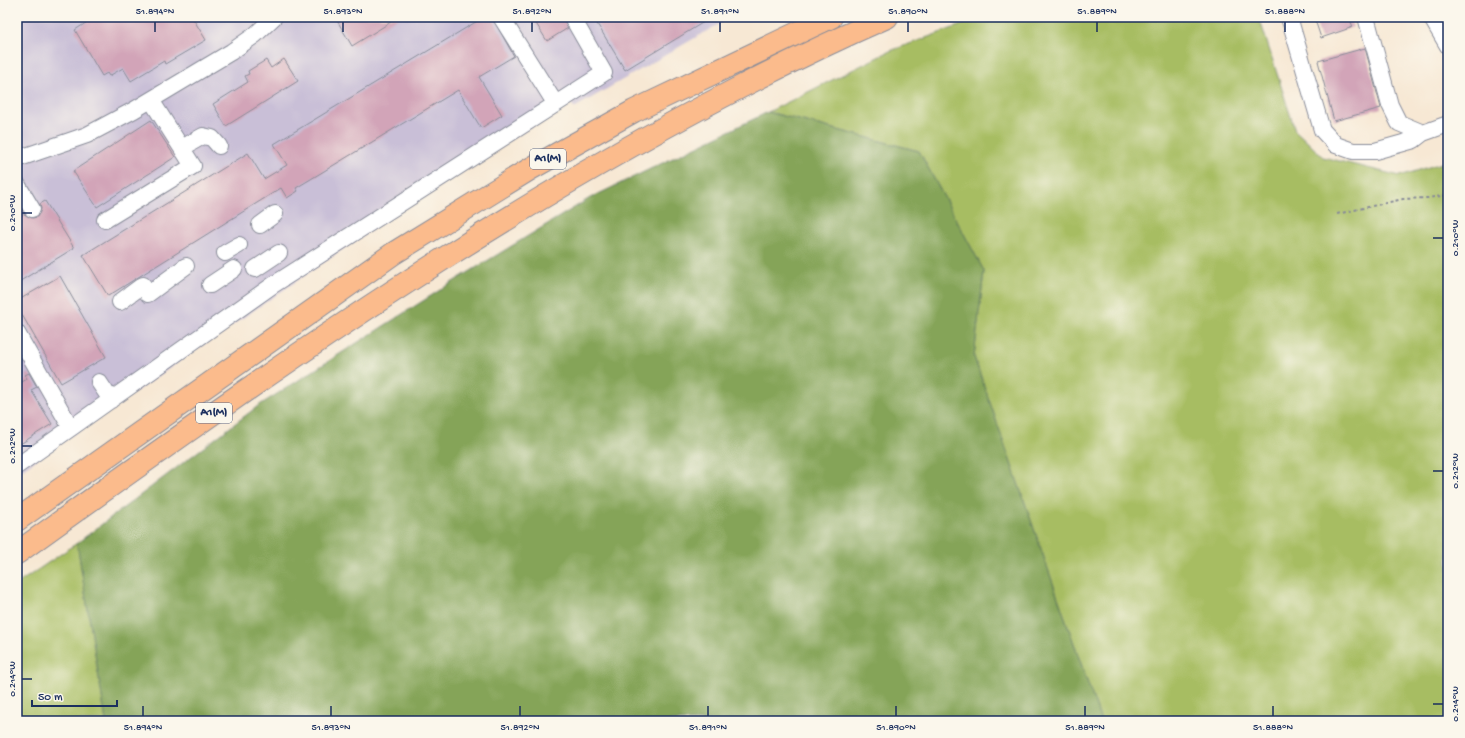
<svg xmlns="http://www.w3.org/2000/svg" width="1465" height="738" font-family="'Gochi Hand',sans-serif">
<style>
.industrial{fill:#c9bfd7}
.green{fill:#a7bd62;stroke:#617660}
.forest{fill:#85a458;stroke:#506a5b}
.building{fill:#d2a4b8}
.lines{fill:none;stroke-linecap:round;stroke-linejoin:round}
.minor-casing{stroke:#898c99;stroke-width:18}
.highway-casing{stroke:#898c99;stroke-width:24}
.path{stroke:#898c99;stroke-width:2;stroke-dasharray:3 3;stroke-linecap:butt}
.minor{stroke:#fff;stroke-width:16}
.highway{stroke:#fbbb8c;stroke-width:22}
.ticks{fill:none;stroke:#1b2f5e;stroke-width:1.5}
.labels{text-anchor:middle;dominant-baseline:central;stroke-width:3;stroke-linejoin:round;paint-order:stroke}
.shield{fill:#fbf7ec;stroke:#5e6b89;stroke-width:1}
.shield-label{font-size:12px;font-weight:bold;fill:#1b2f5e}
.neatline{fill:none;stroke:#1b2f5e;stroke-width:1.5}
.ticks-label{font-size:10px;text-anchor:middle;fill:#1b2f5e}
</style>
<rect width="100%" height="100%" fill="#fbf7ec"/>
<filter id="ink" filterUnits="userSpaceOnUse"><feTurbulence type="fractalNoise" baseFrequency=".025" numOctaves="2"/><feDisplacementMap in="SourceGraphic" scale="8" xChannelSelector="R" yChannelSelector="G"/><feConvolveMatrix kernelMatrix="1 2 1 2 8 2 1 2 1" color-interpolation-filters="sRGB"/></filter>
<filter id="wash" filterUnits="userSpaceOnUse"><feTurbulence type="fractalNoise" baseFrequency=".012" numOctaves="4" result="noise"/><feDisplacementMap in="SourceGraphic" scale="16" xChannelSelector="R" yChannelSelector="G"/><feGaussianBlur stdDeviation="0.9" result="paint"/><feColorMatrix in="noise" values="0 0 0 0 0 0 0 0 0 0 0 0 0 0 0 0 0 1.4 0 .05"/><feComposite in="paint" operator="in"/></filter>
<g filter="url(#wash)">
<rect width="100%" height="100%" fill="#f7e8d4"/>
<!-- industrial -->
<path class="industrial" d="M17,17h714l-157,91 -4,-7 -167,107 -386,265z"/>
<!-- green -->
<path class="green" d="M983,17h276l36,113 28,27 77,19 48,-15v560h-347l-127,-364 10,-86 -65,-120 -151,-39 122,-61z
M77,543l29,178h-89v-137z"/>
<!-- forest -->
<path class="forest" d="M768,112l151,39 65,120 -10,86 127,364h-995l-29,-178 181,-137 193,-123 139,-85z"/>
<g id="blocks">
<!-- building -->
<path class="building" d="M95,17h97l14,23 -41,24 -1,-3 -33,20 -8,-13 -14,8 -2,-3 -5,3 -27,-46z
M335,17h64l-47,29z
M484,17h8l22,39 -35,21 23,38 -21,13 -23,-38 -162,98 2,3 -11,7 -6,-10 -173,108 -25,-41 165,-102 16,26 23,-14 -13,-21z
M532,17h31l5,11 -21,13z
M593,17h119l-87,53z
M1314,17h35l4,10 -32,11z
M1365,48l16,60 -47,13 -16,-60z
M284,59l14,22 -72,45 -13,-22 35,-22 -3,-6 4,-2 -1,-3 18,-11 5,8z
M151,120l24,37 -78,50 -24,-36z
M45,201l29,47 -57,35v-65l7,-4 8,4 5,-1 4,-8 -1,-5z
M60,276l46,81 -45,26 -44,-77v-5z
M29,373l8,14 -6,3 21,34 -35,22v-61l10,-6 -2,-4z"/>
</g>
</g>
<g filter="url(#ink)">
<use href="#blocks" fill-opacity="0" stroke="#898c99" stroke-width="1"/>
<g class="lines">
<!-- minor casing -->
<g class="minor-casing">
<path id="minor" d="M501,17l54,86
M1289,17l33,113 14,15 17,6h22l39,-11 9,-7 25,-9
M1366,17l24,88 9,18 24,10
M1431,17l17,29
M182,148l21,-12 9,2 7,8
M17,159l70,-24 47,-25 97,-58 24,-17 19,-18
M17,184l15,25
M105,220l88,-54 -42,-66
M260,225l15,-11
M225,253l14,-8
M255,269l24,-16
M210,285l24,-16
M120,302l23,-17 5,9 38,-28
M17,333l54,95 -54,38
M99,382l12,18
M71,428l202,-143 331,-212 -32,-56"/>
</g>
<!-- highway casing -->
<g class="highway-casing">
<path id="highway" d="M17,520l377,-267 136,-84 104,-58 197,-94
M17,553c276,-199 557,-398 870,-536"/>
</g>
<!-- path -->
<path class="path" d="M1337,214l66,-15 25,-1 20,-3"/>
<!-- minor -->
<use href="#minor" class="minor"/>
<!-- highway -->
<use href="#highway" class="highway"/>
</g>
</g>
<!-- ticks -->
<path class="ticks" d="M155,32v-10M343,32v-10M532,32v-10M720,32v-10M908,32v-10M1097,32v-10M1285,32v-10M22,213h10M1433,238h10M22,446h10M1433,471h10M22,679h10M1433,704h10M143,716v-10M331,716v-10M520,716v-10M708,716v-10M896,716v-10M1085,716v-10M1273,716v-10"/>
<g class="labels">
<!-- shield labels -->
<g class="shield">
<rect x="530" y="149" width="36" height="20" rx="3"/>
<rect x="196" y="403" width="36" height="20" rx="3"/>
</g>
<g class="shield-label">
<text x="548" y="159">A1(M)</text>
<text x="214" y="413">A1(M)</text>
</g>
</g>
<!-- margin -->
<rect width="1465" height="738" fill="none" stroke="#fbf7ec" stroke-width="44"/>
<!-- scale -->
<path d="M32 700v6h85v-6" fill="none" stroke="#1b2f5e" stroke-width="2"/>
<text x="38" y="700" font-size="12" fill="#1b2f5e" stroke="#fbf7ec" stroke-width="3" paint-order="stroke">50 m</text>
<rect x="22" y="22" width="1421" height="694" class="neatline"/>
<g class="ticks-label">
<text x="155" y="14">51.894°N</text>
<text x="343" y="14">51.893°N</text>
<text x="532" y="14">51.892°N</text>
<text x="720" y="14">51.891°N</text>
<text x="908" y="14">51.890°N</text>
<text x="1097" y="14">51.889°N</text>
<text x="1285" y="14">51.888°N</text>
<text transform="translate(11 213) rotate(-90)" y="4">0.210°W</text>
<text transform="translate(1454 238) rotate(-90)" y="4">0.210°W</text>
<text transform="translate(11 446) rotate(-90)" y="4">0.212°W</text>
<text transform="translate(1454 471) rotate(-90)" y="4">0.212°W</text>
<text transform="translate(11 679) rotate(-90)" y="4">0.214°W</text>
<text transform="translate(1454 704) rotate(-90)" y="4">0.214°W</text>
<text x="143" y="730">51.894°N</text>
<text x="331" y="730">51.893°N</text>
<text x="520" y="730">51.892°N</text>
<text x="708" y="730">51.891°N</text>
<text x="896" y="730">51.890°N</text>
<text x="1085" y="730">51.889°N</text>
<text x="1273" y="730">51.888°N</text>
</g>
</svg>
